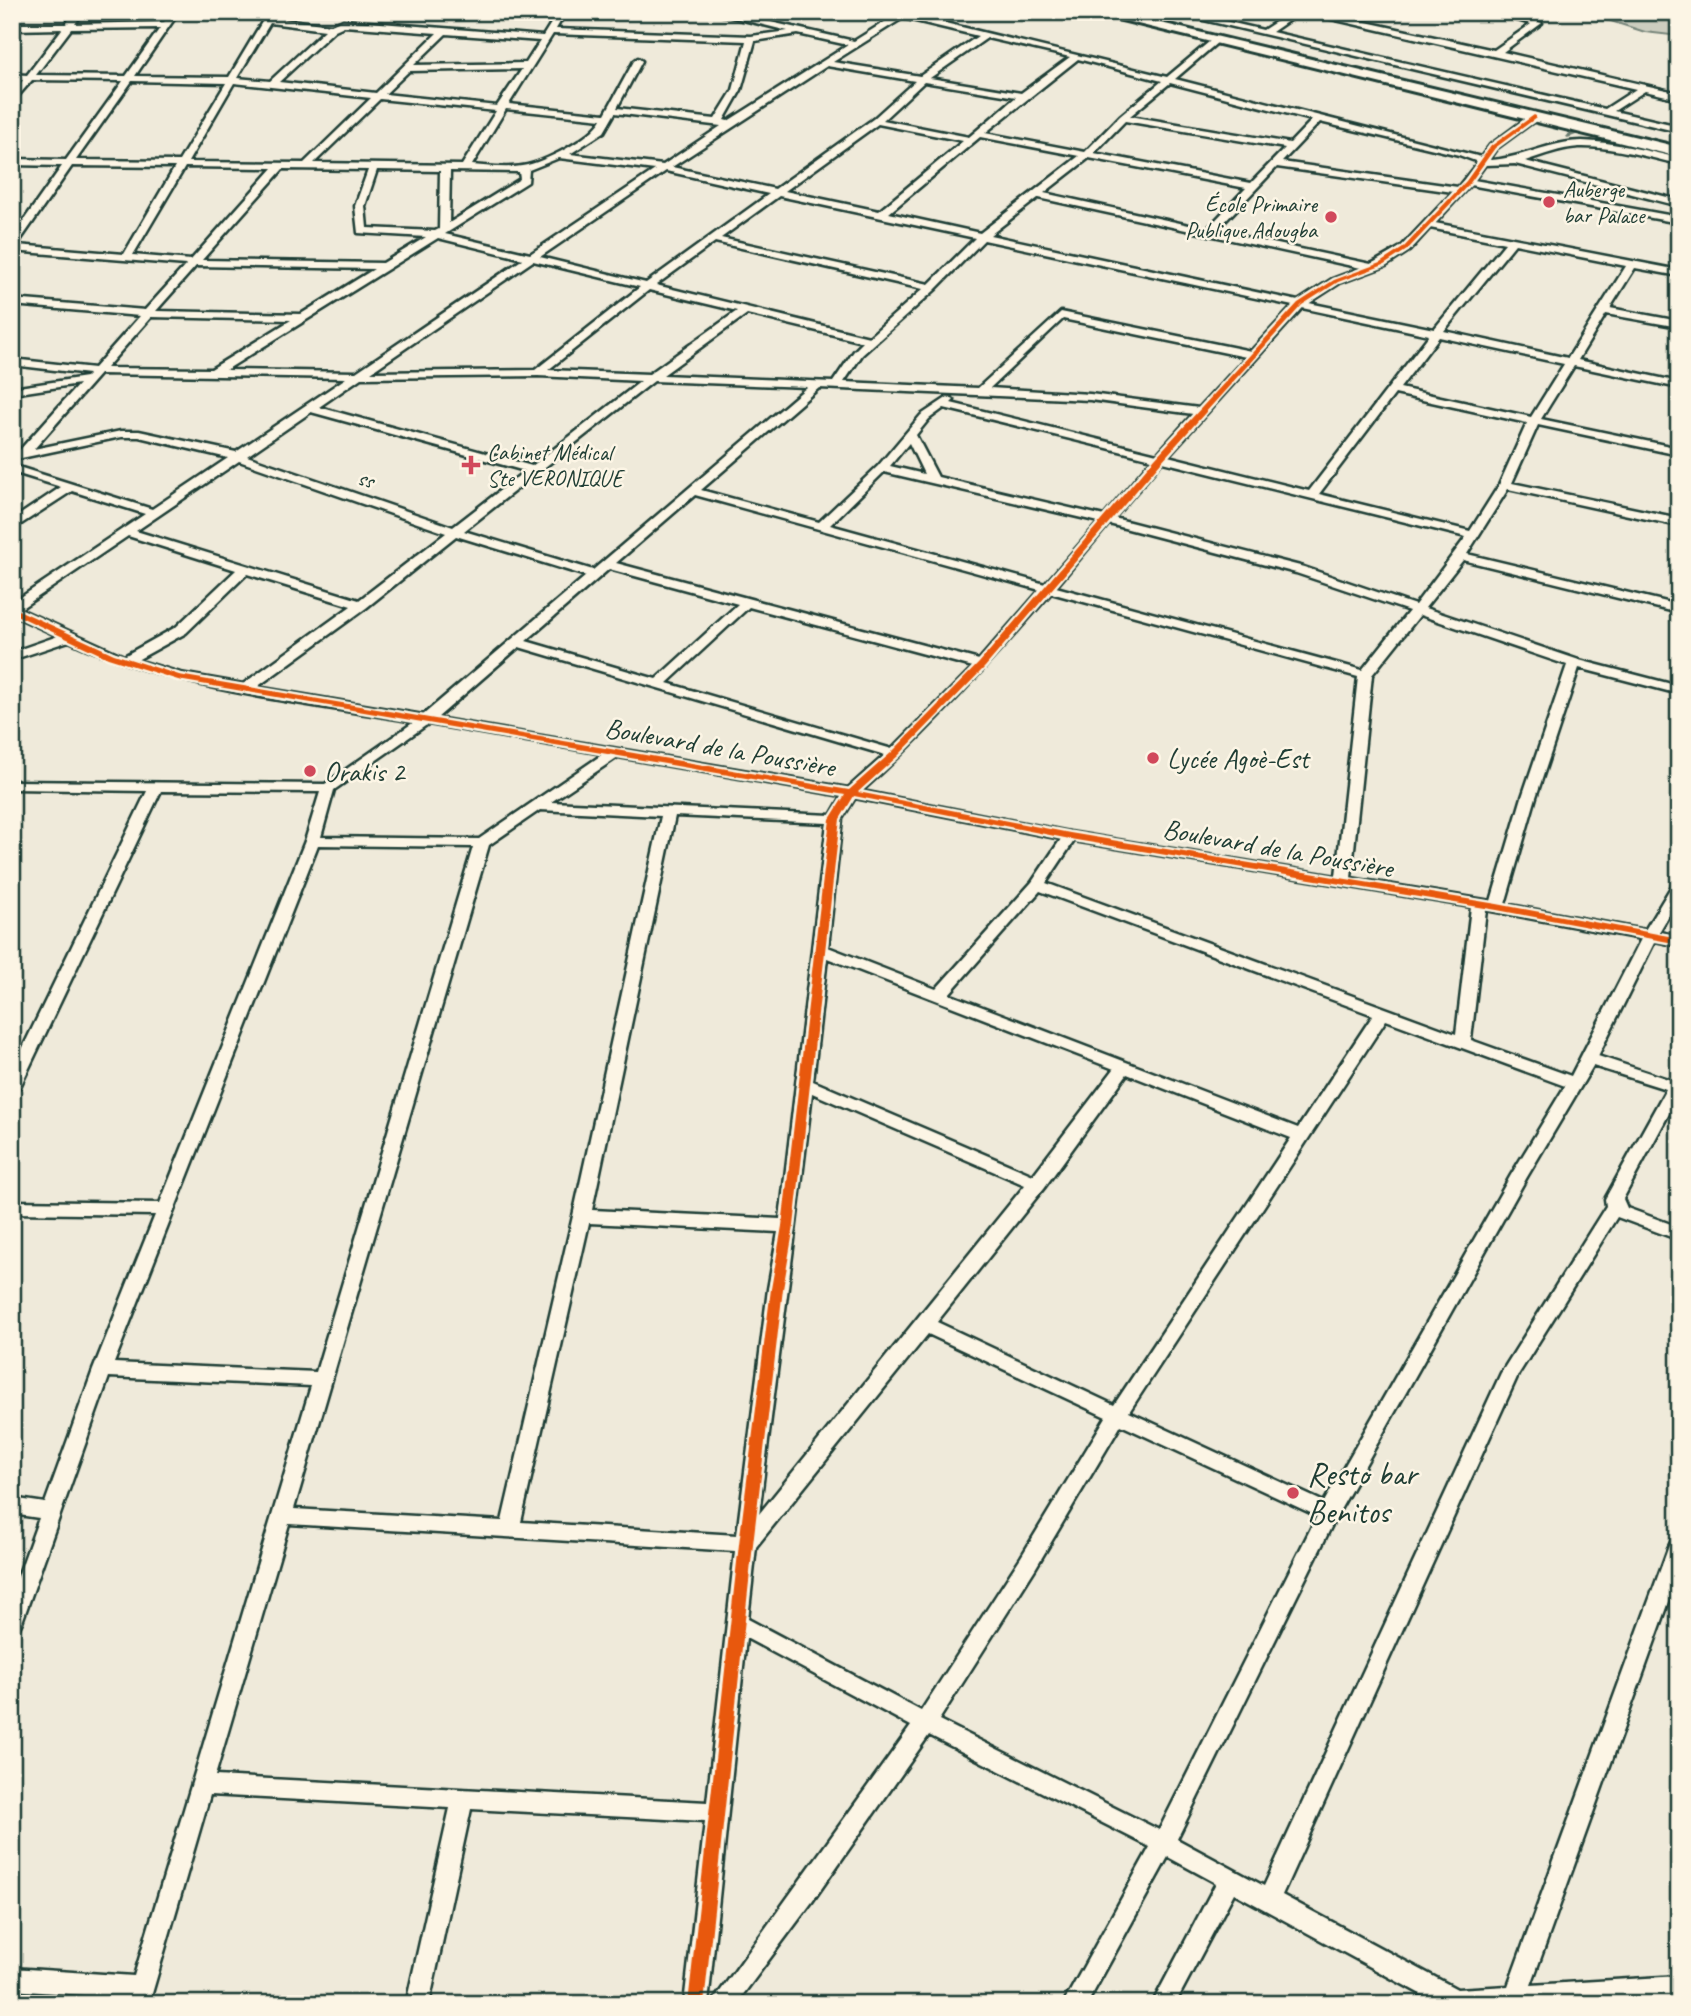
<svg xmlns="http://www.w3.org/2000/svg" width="1691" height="2016" font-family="Caveat,sans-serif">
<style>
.green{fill:#cccdbf;stroke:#76857a;stroke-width:2}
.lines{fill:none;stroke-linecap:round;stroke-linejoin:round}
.stream{stroke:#6c7d71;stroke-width:3.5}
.minor-casing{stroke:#1f3d34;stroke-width:5}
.primary-casing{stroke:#1f3d34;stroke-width:6}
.minor{fill:#fcf5e5;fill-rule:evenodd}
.primary{fill:#fcf5e5;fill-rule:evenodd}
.cycleway-casing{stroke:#fcf5e5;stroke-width:5}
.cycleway{fill:#e8590c;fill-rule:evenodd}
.poi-dot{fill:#d1495b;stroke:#fcf5e5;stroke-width:2.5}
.labels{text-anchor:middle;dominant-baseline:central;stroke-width:5;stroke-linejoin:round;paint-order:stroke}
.far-poi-label{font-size:23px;fill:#1f3d34;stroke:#fcf5e5;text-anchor:start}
.far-street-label{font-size:23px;fill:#1f3d34;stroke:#fcf5e5}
.street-label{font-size:28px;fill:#1f3d34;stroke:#fcf5e5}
.poi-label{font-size:28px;fill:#1f3d34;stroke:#fcf5e5;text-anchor:start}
.near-poi-label{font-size:33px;fill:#1f3d34;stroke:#fcf5e5;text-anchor:start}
</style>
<rect width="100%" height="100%" fill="#efeada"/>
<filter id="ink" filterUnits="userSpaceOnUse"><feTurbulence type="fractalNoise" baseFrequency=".0143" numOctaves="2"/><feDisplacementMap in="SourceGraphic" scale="14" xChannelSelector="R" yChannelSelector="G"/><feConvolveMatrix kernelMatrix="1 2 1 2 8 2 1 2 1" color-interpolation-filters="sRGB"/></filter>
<g filter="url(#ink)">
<!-- green -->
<path class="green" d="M1583,12h96v24l-34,-4z"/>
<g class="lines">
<!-- stream -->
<path class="stream" d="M1568,136l13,-5"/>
<!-- minor casing -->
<g class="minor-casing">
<path id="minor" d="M74,12h9l-8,12 89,-2 7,-10h8l-44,64 94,1 39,-65h8l-3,6 58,7 12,-5 200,16 15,-24h8l-10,17 195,7 37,-5 -77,-19h16l127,29 40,-25 -6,-4h12l267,65 48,-40 3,1v4l-43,37 306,78 9,-12 41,-30h6v4l-41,30 -7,10 2,1c31,-2 60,-19 91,-19 32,1 65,10 97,17v6c-32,-7 -67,-18 -100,-17 -18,1 -36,8 -54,14l154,39v6l-164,-42 -30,1 -11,15 205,37v6l-209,-38 -35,38 244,47v6l-44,-8 -25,40 69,13v6l-73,-13 -28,46 101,22v6l-105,-22 -33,53 138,29v7l-141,-30 -26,58 167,35v8l-171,-37 -41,65 212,51v8l-216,-53 -38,48 154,52 100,26v8l-100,-26 -43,129 -31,107 140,26 29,-48 5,-2v18l-20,34 20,4v10l-24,-5 -57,115 73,24 8,-5v20l-56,104 4,9 52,19v13l-62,-23 -99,158 -236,520 175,94 51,-3 161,-440 3,-6 7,-2v36l-148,411 148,-9v22l-98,6h-142l-205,-111 -59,111h-23l64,-121 -48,-26 -81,147h-24l87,-157 -221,-112 -117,167 -76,102h-25l200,-278 -165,-88 -38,366h-24l21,-183 -234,-12 -42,195h-23l44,-196 -240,-13 -61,209h-23l1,-6 -115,-8v-22l122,8 177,-590 -202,-9 -87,245 -3,6 -7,2v-37l27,-75 -27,-4v-16l33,5 48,-133 62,-155 -143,-2v-12l148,2 145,-362 15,-49 -159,-1 -141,296 -8,5v-22l135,-279 -135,-2v-8l313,3 89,-62c-116,-20 -238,-31 -345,-81l-57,19v-8l46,-16 -46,-21v-12l133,-89 -73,-23 -60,39v-10l49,-33 -49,-15v-7l140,44 76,-51 -89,-21h-18l-109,23v-7l6,-1 61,-68 -67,10v-6l74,-11 3,-3 -77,-9v-6l82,9 46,-52 -128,-11v-6l133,11 41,-45 -174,-14v-14l50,-71 -50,-1v-6l54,1 57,-79 -91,-1 -20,23v-9l11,-14h-11v-6l15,1 35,-46 -50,1v-6h54zM903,18l75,18 -58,40 -87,-14zM270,23l55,7 -55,51 -33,-3zM344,26l93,7 -61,60 -97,-11 56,-52zM160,28l-34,48 -90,-1 35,-46zM446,34l94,7 -14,22 -112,2zM553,34l193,7 -13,49 -18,29 -98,-11 25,-47 -4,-3 -4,3 -29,53 -96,-10zM798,34l50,11 -120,76 -4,-1 17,-30 14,-49zM987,38l83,19 -49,36 -91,-15zM1078,59l84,22 -42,35 -35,36 -100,-19zM827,66l88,15 -42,38 -98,70 -103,-22zM522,69l-25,37 -112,-12 24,-23zM132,81l94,2 -47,78 -103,-1zM924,82l92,15 -47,40 -86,-17zM234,83l137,15 -67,65 -116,-1zM1170,83l142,37 -22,23 -160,-27zM380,99l116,12 -34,54 -148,-2zM506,109l96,10c-10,19 -58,44 -80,47 -16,3 -34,0 -50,-1zM615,113l106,13 -58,39 -93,-11 34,-22zM1125,121l160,27 -34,35 -157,-30zM1320,122l139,33 19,7 -20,25 -176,-25zM878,124l85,17 -84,70 -94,-20zM980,137l99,19 -99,77 -91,-20zM559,158l96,12 -125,84 -85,-20 83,-52 1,-12zM1089,158l157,30 -39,41 -163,-36zM72,166l103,1 -51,87 -107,-9zM185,167l88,1 -82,92 -58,-5zM1277,167l176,25 -52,55 -30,17 -155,-33zM283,169l85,1 -13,36 3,27 68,4 -43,26 -181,-3zM377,170l63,1 -1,58 -4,2 -68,-3 -2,-22zM450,171l69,1 1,7 -71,44zM666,171l103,23 -123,89 -106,-26zM779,196l196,42 -46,46 -208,-46zM1038,198h1l322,70 -29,11 -34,22 -308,-66zM1430,228l75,15 -71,86 -125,-26 31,-20 46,-17 23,-15zM438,238l85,21 -167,113 -130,-2zM984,240l309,66 -42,45 -190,-39 -83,76 -134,-6 18,-27 73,-65zM715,242l208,47 -54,48 -213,-52zM1515,244l111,22 -58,92 -124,-27zM533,261l107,26 -105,83 -164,2zM196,266l178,3 -73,45 -145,-3zM649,290l88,21 -88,63 -101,-4zM1302,308l127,27 -120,156 -141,-35zM747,314l116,28 -9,9 -21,31 -170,-7zM151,317l140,3 -80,49 -105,-1zM1063,319l183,38 -47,51 -109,-14 -100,-6zM1439,337l125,27 -33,53 -131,-29zM100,374l246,4 -110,74 -97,-21h-18l-87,18zM538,376l103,5 -109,85 -213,-59 42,-29zM654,381l153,6 -214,183 -129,-39zM819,388l271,12 103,14 -36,40 -206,-51 3,-3 -6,-3 -27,18 -43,51 -59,56 -118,-32zM1395,394l132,29 -28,62 -29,46 -151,-37zM944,408l208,51 -48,57 -166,-39 -22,-42 13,-16zM311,412l214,59 -72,56 -206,-71zM909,443l15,31 -34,-8zM239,461l207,72 -87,67 -223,-69zM1162,462h1l303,75 -51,68 -111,-38 -190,-49zM884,472l215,50 -54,62 -215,-59zM695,495l345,95 -61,70 -363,-97zM1109,524l187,49 113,38 -47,59 -306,-83zM128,536l108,34 -60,57 -52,29 -104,-47zM456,536l130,40 -163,139 -166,-28 109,-79zM609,569l129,35 -82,75 -130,-38zM247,574l104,32 -108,78 -63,-11 -43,-13 49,-27zM1051,593l307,84 -22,199 -266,-44 -208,-41c68,-61 129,-129 189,-198zM749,607l224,60 -81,82 -225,-66zM1420,615l147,50 -45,132 -31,104 -140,-23 21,-203zM519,647l366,108 -37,33 -411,-70zM428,724l175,30 -124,85 -158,-2 13,-47zM618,757l224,39 -11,19 -280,-13zM855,798l206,41 -29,43 -96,107 -108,-42 14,-128zM540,810l121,6 -88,400 -71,305 -208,-12 195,-664zM675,816l152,7 -47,396 -188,-9zM1074,841l397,66 -15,127 -410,-151zM318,845l155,2 -157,525 -202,-9zM1040,891l333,124 -75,113 -349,-134zM1486,910l155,29 -70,137 -100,-36zM827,958l287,111 -81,106 -220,-94zM1386,1020l179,66 -54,89 -187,327 -195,-90zM1593,1066l73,23 -61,110 1,7 -105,167 -237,513 -87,-47 159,-322 191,-340zM1127,1074l164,64 -177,267 -177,-83 107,-134zM812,1093l213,92 -266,329c17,-141 37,-280 53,-421zM589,1223l189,9 -10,57 -31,246 -216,-13zM928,1334l178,83 -85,140 -100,154 -173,-92 8,-72zM1121,1425l196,91 -158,314 -220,-110 96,-151zM289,1524l446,27 -28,251 -492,-26z
M1170,12h16l77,18 28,-18h29l174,38 37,-26 -40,-12h15l36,11 -39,29 176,41v6l-34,-8 -31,20 65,15v6zM1301,12l335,77 -31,20 -333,-77z"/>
</g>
<!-- primary casing -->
<g class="primary-casing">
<path id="primary" d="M1089,12h26l564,135v10z"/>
</g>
<!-- minor -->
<use href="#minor" class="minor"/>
<!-- primary -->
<use href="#primary" class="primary"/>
<!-- cycleway casing -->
<g class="cycleway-casing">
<path id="cycleway" d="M1534,115l2,1v2l-41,30 -25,35 -63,67 -23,15 -46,17 -36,23 -141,157 -176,205 -87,89 -40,36 212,41 427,71 182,34v6l-182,-34 -427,-71 -216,-43 -14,23 -46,407 -11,63 -30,255 -49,460h-16l51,-460 32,-255 11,-63 48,-407 15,-24 -667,-115 -70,-22 -96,-45v-6l102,47 65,21 670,115 43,-38 87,-89 176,-205 143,-155 36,-23 46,-17 23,-15 63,-67 25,-35z"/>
</g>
<!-- cycleway -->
<use href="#cycleway" class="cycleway"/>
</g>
</g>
<!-- markers -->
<g class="poi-dot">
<circle cx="1549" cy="202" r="7"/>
<circle cx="1331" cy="217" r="7"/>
<path d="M467.5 454.5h7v7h7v7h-7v7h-7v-7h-7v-7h7z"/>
<circle cx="1153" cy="758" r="7"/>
<circle cx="310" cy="771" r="7"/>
<circle cx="1293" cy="1493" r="7"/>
</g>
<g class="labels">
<!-- far-poi labels -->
<g class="far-poi-label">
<text x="1563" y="189">Auberge<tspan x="1563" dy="26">bar Palace</tspan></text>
<text x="1317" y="204" text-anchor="end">École Primaire<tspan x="1317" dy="26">Publique Adougba</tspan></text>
<text x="487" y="452">Cabinet Médical<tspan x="487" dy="26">Ste VERONIQUE</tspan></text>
</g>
<!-- far-street labels -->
<g class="far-street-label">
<text transform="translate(366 479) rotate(19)">ss</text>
</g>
<!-- street labels -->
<g class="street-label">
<text transform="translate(720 747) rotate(10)">Boulevard de la Poussière</text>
<text transform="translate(1278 848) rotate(10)">Boulevard de la Poussière</text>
</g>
<!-- poi labels -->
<g class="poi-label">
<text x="1167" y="758">Lycée Agoè-Est</text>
<text x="324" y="771">Orakis 2</text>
</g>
<!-- near-poi labels -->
<g class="near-poi-label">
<text x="1307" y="1474">Resto bar<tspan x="1307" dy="38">Benitos</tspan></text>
</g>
</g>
<!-- margin -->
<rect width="1691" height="2016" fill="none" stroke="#fcf5e5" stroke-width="42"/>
<rect x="21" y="21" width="1649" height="1974" fill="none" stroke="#1f3d34" stroke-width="2.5" filter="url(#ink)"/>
</svg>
